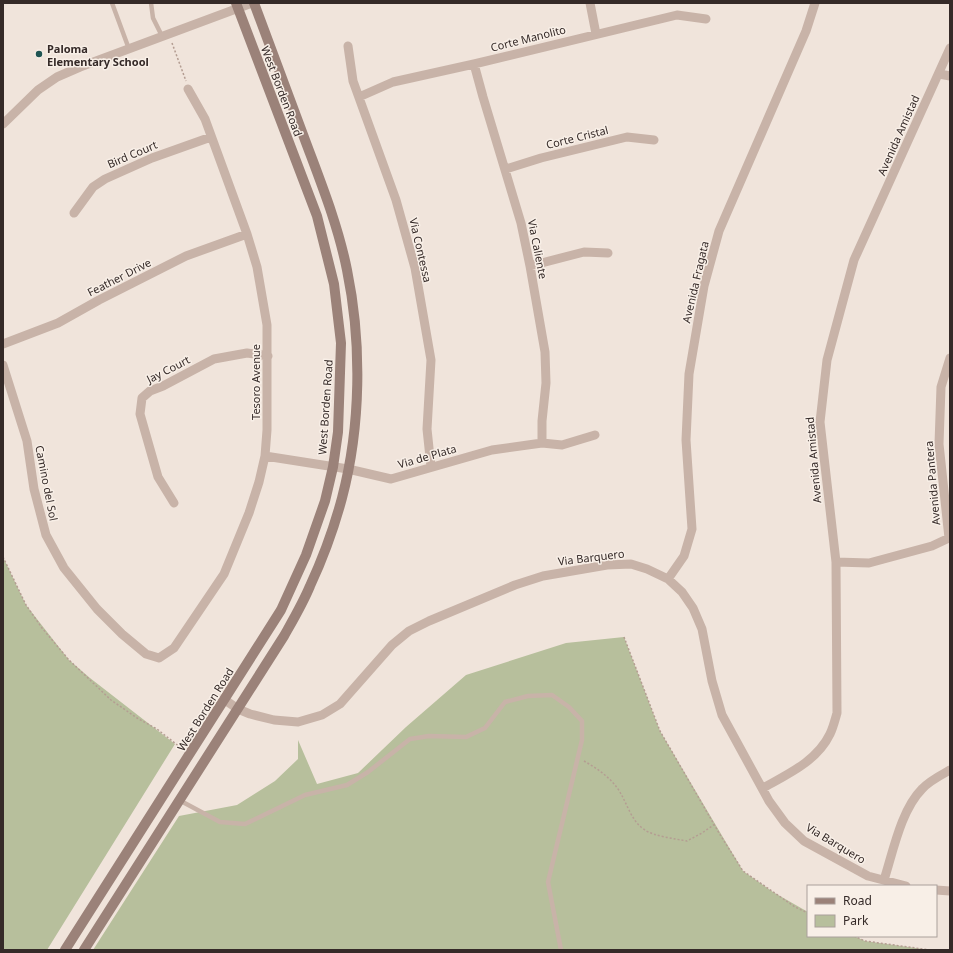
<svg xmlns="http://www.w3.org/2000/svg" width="953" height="953" font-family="'Noto Sans',sans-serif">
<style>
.green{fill:#b7bf9c}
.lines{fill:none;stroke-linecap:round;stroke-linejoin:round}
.path{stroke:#b49d92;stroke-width:1.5;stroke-dasharray:2 2;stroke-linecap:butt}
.lane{stroke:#c8b3a8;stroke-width:4.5}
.street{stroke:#c8b3a8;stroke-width:9}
.secondary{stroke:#9b8279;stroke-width:10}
.poi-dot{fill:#1f5452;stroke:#f8efe7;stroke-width:1.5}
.labels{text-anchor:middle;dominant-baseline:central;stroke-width:3;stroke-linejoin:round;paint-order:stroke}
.street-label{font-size:11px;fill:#352a28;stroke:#f8efe7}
.poi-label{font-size:11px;font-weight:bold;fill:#352a28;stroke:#f8efe7;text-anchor:start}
</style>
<rect width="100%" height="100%" fill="#f0e4db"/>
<!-- green -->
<path class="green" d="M3,557l23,48 43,55 21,18 85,66 -128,206h-44z
M624,637l36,94 83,140 30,21 35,20v24h46l11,5 65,9h-837l86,-134 58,-11 38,-24 23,-22v-19l19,44 41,-11 48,-46 60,-52 100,-32z"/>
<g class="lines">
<!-- path -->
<path class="path" d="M172,43l14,38
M3,557l23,48 16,23 27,32 42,40 26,18 20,11 24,19
M624,637l36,94 59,102 24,38 52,36 13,6
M584,761c14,8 29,18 37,33 7,12 11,28 24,36 8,6 31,9 42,11l15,-8 13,-9
M854,936l11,5 65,9"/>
<!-- lane -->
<path class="lane" d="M112,3l17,46
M151,3l2,15 9,18
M179,800l41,22 25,2 60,-29 42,-10 21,-13 42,-33 19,-3 37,1 19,-9 20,-26 23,-6 24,-1 17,12 13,14v19l-34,142 13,68"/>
<!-- street -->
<path class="street" d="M590,3l6,31
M348,46l5,35 43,119 19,68 16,92 -4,69 4,38
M474,64l9,33 38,126 9,43 15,86 1,31 -4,38v22
M939,74l11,2
M359,97l34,-15 81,-18 203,-49 29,4
M3,124l35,-34 19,-13 23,-10 172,-64
M506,169l35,-11 86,-21 27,3
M74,213l19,-26 12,-8 47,-21 59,-21
M530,266l54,-14 24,1
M3,344l55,-21 41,-23 87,-44 61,-22
M3,365l24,76 7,48 12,46 18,33 33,41 25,25 24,20 13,4 15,-10 50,-74 25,-61 10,-31 6,-26 2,-26v-105l-10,-58 -10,-33 -42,-115 -17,-30
M265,456l83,13 43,10 101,-29 50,-7 20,2 33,-10
M174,503l-16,-26 -18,-63 2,-16 8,-7 13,-5 51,-27 33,-6 21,3
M836,562l33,1 63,-17 17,-8 -10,-94 2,-57 9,-29
M668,579l16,-23 8,-27 -6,-89 3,-66 15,-88 15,-55 87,-200 9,-28
M225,700l13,9 12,5 24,6 24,2 24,-7 18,-11 52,-59 17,-14 20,-10 86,-36 28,-9 64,-11 24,-1 16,5 21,10 14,13 11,16 9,21 10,52 10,34 47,86 16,22 19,18 64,35 38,10
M763,788c25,-14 54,-27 67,-54 3,-6 5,-14 7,-21l-1,-151 -16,-140 7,-62 27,-100 96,-212
M884,880c9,-28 17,-70 38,-91 7,-8 19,-14 28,-19
M936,890l14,1"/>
<!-- secondary -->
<path class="secondary" d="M65,950l216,-340 25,-55 19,-54 8,-34 5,-35 3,-89 -7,-59 -17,-68 -81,-213
M84,950l200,-314c9,-16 19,-33 26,-50 13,-28 24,-58 32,-88 19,-72 20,-155 5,-228 -9,-45 -26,-87 -42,-130 -17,-45 -34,-91 -51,-137"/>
</g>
<!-- markers -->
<circle class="poi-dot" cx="39" cy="54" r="4"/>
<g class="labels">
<!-- street labels -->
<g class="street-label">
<text transform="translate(528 38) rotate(-14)">Corte Manolito</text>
<text transform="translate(282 91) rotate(69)">West Borden Road</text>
<text transform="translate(898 135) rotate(-66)">Avenida Amistad</text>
<text transform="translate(577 137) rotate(-14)">Corte Cristal</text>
<text transform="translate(132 154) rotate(-23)">Bird Court</text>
<text transform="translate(538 249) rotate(79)">Via Caliente</text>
<text transform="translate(421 250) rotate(77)">Via Contessa</text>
<text transform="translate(119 277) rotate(-27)">Feather Drive</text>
<text transform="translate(695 282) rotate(-77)">Avenida Fragata</text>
<text transform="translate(168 369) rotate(-27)">Jay Court</text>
<text transform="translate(255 382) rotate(-90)">Tesoro Avenue</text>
<text transform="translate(325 407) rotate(-86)">West Borden Road</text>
<text transform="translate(427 456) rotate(-16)">Via de Plata</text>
<text transform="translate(813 460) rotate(-95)">Avenida Amistad</text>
<text transform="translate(47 483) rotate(79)">Camino del Sol</text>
<text transform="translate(932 483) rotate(-95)">Avenida Pantera</text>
<text transform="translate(591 557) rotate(-7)">Via Barquero</text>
<text transform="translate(205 709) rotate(-58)">West Borden Road</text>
<text transform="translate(836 843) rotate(31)">Via Barquero</text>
</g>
<!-- poi labels -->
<g class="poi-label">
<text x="47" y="48">Paloma<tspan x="47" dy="13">Elementary School</tspan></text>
</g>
</g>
<!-- border -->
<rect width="953" height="953" fill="none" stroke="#352a28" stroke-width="8"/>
<!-- legend -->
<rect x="807" y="885" width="130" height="52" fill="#f8efe7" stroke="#aaa09b"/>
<rect x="815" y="898" width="20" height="6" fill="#9b8279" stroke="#aaa09b"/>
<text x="843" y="905" font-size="12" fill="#352a28">Road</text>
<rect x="815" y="915" width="20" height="12" fill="#b7bf9c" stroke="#aaa09b"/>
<text x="843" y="925" font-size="12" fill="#352a28">Park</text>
</svg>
